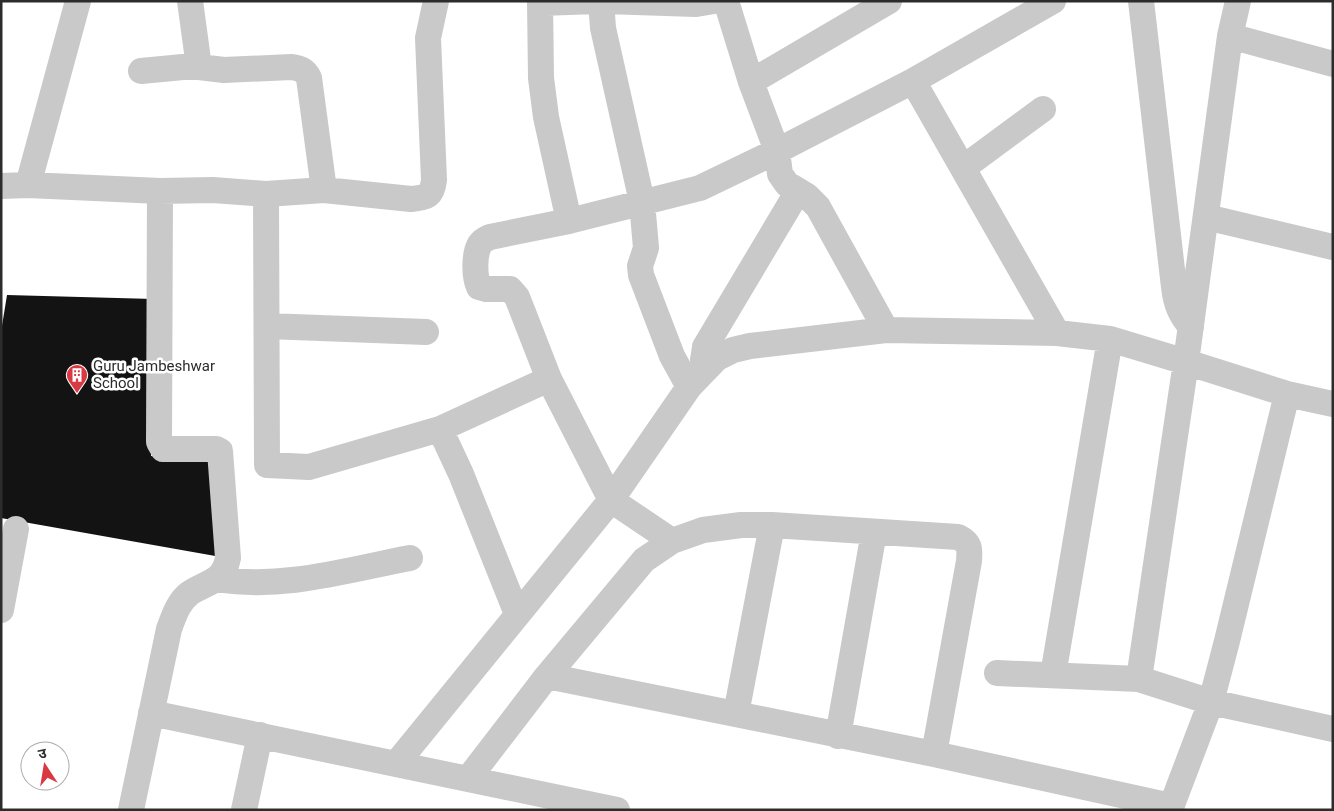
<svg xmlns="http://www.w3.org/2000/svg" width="1334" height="811" font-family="Roboto,'Noto Sans Devanagari',sans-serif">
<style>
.building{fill:#131313}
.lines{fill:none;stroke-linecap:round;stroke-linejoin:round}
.street{stroke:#c9c9c9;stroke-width:26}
.labels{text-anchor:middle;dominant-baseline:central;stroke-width:5;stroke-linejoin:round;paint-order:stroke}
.poi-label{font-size:15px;fill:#2c2c2c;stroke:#fff;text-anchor:start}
</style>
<rect width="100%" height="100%" fill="#fff"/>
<!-- building -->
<path class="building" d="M7,295l147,4 -3,157 59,5 11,96 -220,-39v-186z"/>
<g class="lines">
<!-- street -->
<path class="street" d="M190,1l9,66
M540,1l1,77 5,39 23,104
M601,1l2,27 39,174 4,46 -6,18 1,9 31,81 17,31
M605,1l91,3 18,-3
M726,1l25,81 26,69 3,23 7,10 20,12 11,11 68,123
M1141,1l33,286c2,17 6,27 17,40
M540,3l57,-2
M1230,36l103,28
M141,71l42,-4h16l25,3 67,-3c9,1 14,3 18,11l15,112
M913,81l144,252
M751,82l138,-81
M963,168l80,-59
M28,185l50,-184
M1,186l27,-1 132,6 53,-1 53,4 58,-4 87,9c16,-2 21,-2 23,-19l-6,-142 8,-37
M266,194l1,271 42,2 131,-38 109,-50
M1206,217l127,30
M267,326l159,6
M706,368l-3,-8 2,-13 93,-156
M440,429l21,45 56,140
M672,541l-61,-41 -62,-121 -32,-82 -7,-8h-24l-7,-2c-5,-11 -5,-33 1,-43 3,-4 6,-5 10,-7l79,-16 131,-33 77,-37 136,-70 140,-80
M218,579c63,11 129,-9 192,-21
M1,610l15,-81
M997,673l142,6 72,23 122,27
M1053,675l57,-336
M547,676l387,78 237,52
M1139,679l47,-317 44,-326 8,-35
M151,713l466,97
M736,714l36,-189
M838,736l36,-204
M396,764l215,-264 78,-113 28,-29 16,-8 17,-4 136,-16 171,3 53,6 76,23 101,32 46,10
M468,779l79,-103 97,-116 28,-19 31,-11 38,-5h31l186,12c12,6 12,11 11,24l-35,193
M131,810l38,-181c5,-13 9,-27 21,-36 18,-12 33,-10 38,-35l-8,-107 -4,-2h-53l-4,-7 1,-251
M244,810l16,-75
M1170,810l41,-108 16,-61 60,-247"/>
</g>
<!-- icons -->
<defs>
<g id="building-pin" transform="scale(1.125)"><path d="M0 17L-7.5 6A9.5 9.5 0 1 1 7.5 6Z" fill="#d83943" stroke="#fff"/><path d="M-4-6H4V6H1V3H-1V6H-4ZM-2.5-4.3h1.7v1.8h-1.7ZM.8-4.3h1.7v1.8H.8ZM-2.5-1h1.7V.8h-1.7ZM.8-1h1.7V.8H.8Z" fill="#fff"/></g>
</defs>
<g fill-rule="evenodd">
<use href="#building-pin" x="77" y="375"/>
</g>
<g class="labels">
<!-- poi labels -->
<g class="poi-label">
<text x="93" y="366">Guru Jambeshwar<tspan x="93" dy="17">School</tspan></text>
</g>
</g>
<!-- border -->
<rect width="1334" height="811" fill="none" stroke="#2c2c2c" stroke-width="5"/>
<!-- north arrow -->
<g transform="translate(45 766) rotate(348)"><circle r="24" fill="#ffffff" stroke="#ababab"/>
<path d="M0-4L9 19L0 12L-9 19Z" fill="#d83943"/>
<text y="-8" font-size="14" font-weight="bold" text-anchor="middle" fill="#2c2c2c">उ</text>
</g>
</svg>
